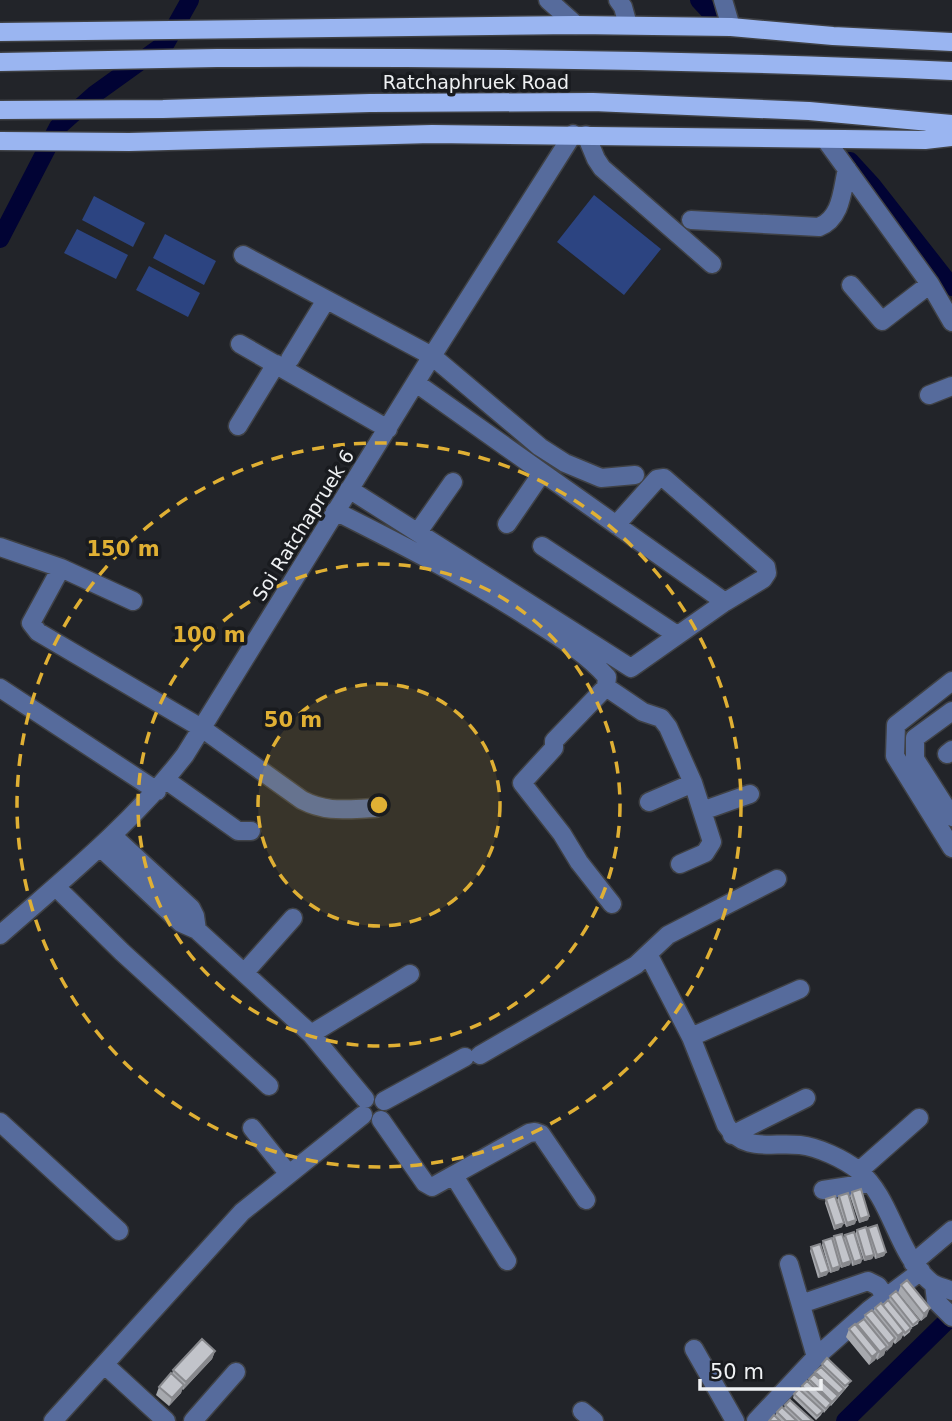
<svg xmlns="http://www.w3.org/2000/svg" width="952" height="1421" font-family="'DejaVu Sans',sans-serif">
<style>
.green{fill:#2c4481}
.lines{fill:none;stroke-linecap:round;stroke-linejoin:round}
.canal{stroke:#010334;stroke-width:18}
.minor-casing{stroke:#3f4145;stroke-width:21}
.major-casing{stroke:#3f4145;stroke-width:21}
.minor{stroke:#566b9c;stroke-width:18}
.major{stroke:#9ab5f1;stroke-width:18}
.wall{fill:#a7a9ae}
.shaded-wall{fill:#88898d}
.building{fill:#c2c4ca;stroke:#88898d;stroke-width:2}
.ring{fill:none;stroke:#e0b034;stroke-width:3.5;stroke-dasharray:12 9}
.labels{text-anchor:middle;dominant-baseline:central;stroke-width:7;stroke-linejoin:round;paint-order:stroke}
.street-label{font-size:19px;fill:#eff1f3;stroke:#191b1f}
.centre{fill:#e0b034;stroke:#191b1f;stroke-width:3.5}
.ring-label{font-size:21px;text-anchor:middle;font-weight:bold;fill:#e0b034;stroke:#191b1f;stroke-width:7;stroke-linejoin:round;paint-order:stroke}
</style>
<rect width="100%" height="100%" fill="#222429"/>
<!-- green -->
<path class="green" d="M594,195l67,54 -37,46 -67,-53z
M94,196l51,27 -12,24 -51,-27z
M77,229l51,26 -12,24 -52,-26z
M165,234l51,27 -12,24 -51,-27z
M149,266l51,27 -12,24 -52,-27z"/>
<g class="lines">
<!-- canal -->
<path class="canal" d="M699,0l14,15
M850,161l22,24 80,102
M0,239l58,-112 37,-33 71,-51 24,-43
M845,1421l107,-105"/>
<!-- minor casing -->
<g class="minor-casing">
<path id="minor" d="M548,0l28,25
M618,0l5,7 5,18
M723,0l8,27
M586,135l10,24 6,9 110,96
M825,139l105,145 22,38
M691,220l128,7c23,-9 23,-37 28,-58
M243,255l189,101 108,91 25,16 36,15 34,-3
M851,285l31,36 48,-37
M240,344l148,85
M290,359l36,-59
M929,395l23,-9
M238,426l38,-62
M349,489l282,179 94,-66 -309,-219
M335,511c66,33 132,67 194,107 27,17 57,35 78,59l-1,10 -52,54v7l-32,35 40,51 17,28 33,42
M507,524l35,-51
M616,525l41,-46 7,-1 102,89 1,6 -4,6 -38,23
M418,532l35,-50
M542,546l135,89
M0,547l61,21
M133,601l-72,-33 -30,55 7,9 165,97 99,71c25,13 45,9 73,8
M952,681l-56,44 -1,31 57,92
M606,687l37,25 18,6 7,9 25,56 19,59 -7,11 -25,11
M0,688l157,103
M952,711l-37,27v21l37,58
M947,754l5,-4
M166,780l72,51h13
M649,802l44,-19
M702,811l48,-17
M113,836l78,72 4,8 2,14
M100,847l81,76 16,7 114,104 54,65
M56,887l66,65 147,134
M0,935c65,-57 132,-111 185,-180l247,-399 141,-222
M648,954l43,83 35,88c18,28 45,17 74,20 18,2 44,14 59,26 34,29 37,83 73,112 6,4 14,5 20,8
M245,972l48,-54
M311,1034l99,-60
M691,1037l109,-48
M480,1055l156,-90 32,-30 109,-56
M384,1101l81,-44
M381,1120l44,63 7,4 97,-54 6,-1 6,2 45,66
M0,1122l119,109
M252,1128l36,45
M732,1135l74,-37
M859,1171l60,-53
M454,1176l53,85
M823,1190l46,-7
M913,1263l39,-33
M789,1264l27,93
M934,1285l2,16 16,16
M801,1304l67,-23 10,5 8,11
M694,1349l41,72
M105,1365l61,56
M582,1411l12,10
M53,1421l189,-209 121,-97
M193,1421l43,-49
M756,1421l60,-64 53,-47 52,-39"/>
</g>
<!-- major casing -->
<g class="major-casing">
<path id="major" d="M0,32l576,-7 155,2 102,9 119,6
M0,62c72,-1 145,-3 217,-4 245,-1 490,2 735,13
M0,110l163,-1 207,-6 223,-1 216,9 143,13
M0,141l129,1 303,-8 493,6 27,-3"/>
</g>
<!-- minor -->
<use href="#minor" class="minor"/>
<!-- major -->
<use href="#major" class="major"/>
</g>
<!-- wall -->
<path class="wall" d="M852,1192l17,24 -1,4 -9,3 -9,-27z
M839,1196l17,24 -1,4 -9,3 -9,-27z
M826,1199l16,28 -8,3 -9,-27z
M868,1228l18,24 -2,4 -9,3 -8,-27 7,23 -2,4 -8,2 -9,-27 2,-4 10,2z
M845,1235l17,24 -1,4 -9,3 -1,-5 -1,4 -9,3 -1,-2 -1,4 -9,3 -8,-28 1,-4 9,-1 2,-4 10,2z
M811,1247l16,28 -9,3 -8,-27z
M901,1285l26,31 -6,5 -23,-28z
M890,1296l29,24 -1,4 -7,4 -1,4 -6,5 -1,-2 -2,4 -6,5 -2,-2 -1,4 -7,5 -1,4 -7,5 -1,-2 -1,2 -6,5 -23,-28 3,-8 7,-3 1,-2 7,-5 1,-4 8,-3 2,-4 14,-8z
M215,1351l-3,8 -29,31 -1,-1 -1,4 -12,13 -13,-11 3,-8 13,-13 1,-4z
M822,1364l27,21 -18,21 -1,-1 -6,8 -1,-2 -2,4 -5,5 -23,-22 1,-4 7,-4 1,-4 6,-4 1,-3 12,-12z
M785,1405l28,16h-32l-6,-5 2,-4 7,-4z"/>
<!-- shaded-wall -->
<path class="shaded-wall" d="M869,1216l-1,4 -9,3 1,-4z
M856,1220l-1,4 -9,3 1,-4z
M844,1223l-2,4 -8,3 1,-4z
M886,1252l-2,4 -9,3 2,-4z
M874,1255l-2,4 -8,2 1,-4z
M862,1259l-1,4 -9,3 2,-4z
M851,1261l-1,4 -9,3 1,-4z
M840,1266l-1,4 -9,3 2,-4z
M829,1271l-2,4 -9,3 2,-4z
M930,1308l-3,8 -6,5 3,-7z
M904,1331l-3,8 -6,5 3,-8z
M895,1338l-3,8 -6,6 3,-8z
M887,1347l-3,8 -7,5 3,-8z
M215,1351l-3,8 -29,31 3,-8z
M878,1352l-3,8 -6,5 3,-8z
M184,1385l-3,8 -12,13 3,-8z"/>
<!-- building -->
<path class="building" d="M861,1189l8,27 -9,3 -8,-27z
M848,1193l8,27 -9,3 -8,-27z
M835,1196l9,27 -9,3 -9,-27z
M877,1225l9,27 -9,3 -9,-27z
M866,1227l8,28 -9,2 -8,-27z
M854,1232l8,27 -8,3 -9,-27z
M842,1234l9,27 -9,3 -8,-28z
M832,1238l8,28 -8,3 -9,-28z
M820,1244l9,27 -9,3 -9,-27z
M907,1280l23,28 -6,6 -23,-29z
M896,1291l23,29 -6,5 -23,-29z
M888,1300l23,28 -6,5 -22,-28z
M881,1303l23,28 -6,5 -23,-28z
M872,1310l23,28 -6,6 -24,-29z
M864,1319l23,28 -7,5 -23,-28z
M855,1324l23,28 -6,5 -23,-28z
M202,1339l13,12 -29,31 -13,-12z
M827,1358l24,23 -6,5 -23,-22z
M821,1367l23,22 -5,5 -24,-22z
M171,1373l13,12 -12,13 -13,-11z
M814,1374l24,22 -6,6 -23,-23z
M807,1381l24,22 -5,6 -24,-23z
M799,1389l24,22 -6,5 -23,-22z
M790,1400l23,21h-11l-17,-16z
M782,1407l15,14h-11l-9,-9z
M774,1415l6,6h-11z"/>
<!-- distance rings -->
<circle cx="379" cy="805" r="121" fill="#e0b034" fill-opacity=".12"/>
<g class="ring">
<circle cx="379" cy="805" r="121"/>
<circle cx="379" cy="805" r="241"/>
<circle cx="379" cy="805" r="362"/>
</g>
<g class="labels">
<!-- street labels -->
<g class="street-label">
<text x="476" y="82">Ratchaphruek Road</text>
<text transform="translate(303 525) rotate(-58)">Soi Ratchapruek 6</text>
</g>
</g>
<circle cx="379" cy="805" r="10" class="centre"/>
<g class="ring-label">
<text x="123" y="556">150 m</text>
<text x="209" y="642">100 m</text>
<text x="293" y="727">50 m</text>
</g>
<!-- scale -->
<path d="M700 1379v10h121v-10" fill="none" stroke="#eff1f3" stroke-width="3.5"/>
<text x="710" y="1379" font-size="21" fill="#eff1f3" stroke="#191b1f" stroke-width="5" paint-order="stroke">50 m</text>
</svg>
